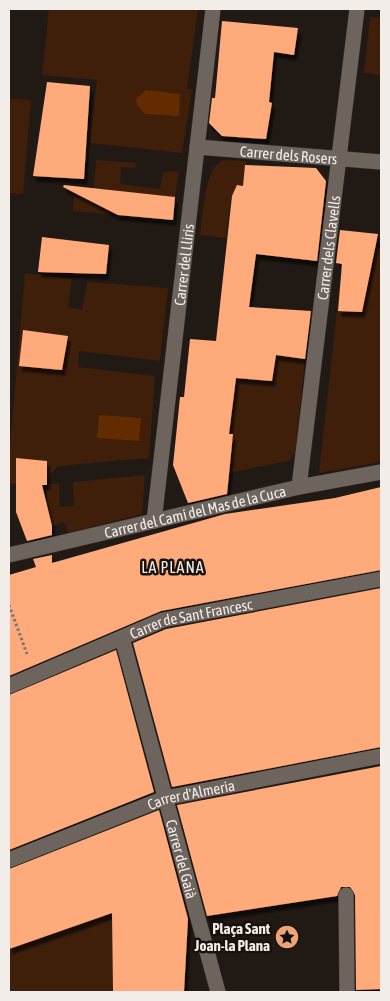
<svg xmlns="http://www.w3.org/2000/svg" width="390" height="1001" font-family="'Asap Condensed',sans-serif">
<style>
.green{fill:#3f1f0a}
.water{fill:#632b00}
.building{fill:#feaa7a;filter:url(#shadow)}
.lines{fill:none;stroke-linecap:round;stroke-linejoin:round}
.minor-casing{stroke:#393330;stroke-width:16}
.path{stroke:#7b7470;stroke-width:3;stroke-dasharray:2.5 2.5;stroke-linecap:butt}
.minor{stroke:#6e645e;stroke-width:15}
.labels{text-anchor:middle;dominant-baseline:central;stroke-width:5;stroke-linejoin:round;paint-order:stroke}
.street-label{font-size:15px;fill:#f3edea;stroke:#18100b}
.poi-label{font-size:15px;font-weight:bold;fill:#f3edea;stroke:#18100b;text-anchor:end}
.neighbourhood-label{font-size:16px;letter-spacing:1px;fill:#f3edea;stroke:#18100b}
</style>
<defs>
<filter id="shadow"><feDropShadow dx="3" dy="5.5" stdDeviation="1" flood-color="#0009"/></filter>
</defs>
<rect width="100%" height="100%" fill="#211914"/>
<!-- green -->
<path class="green" d="M49,9h149l-11,80 5,1 -10,63 -92,-10 7,-63 -55,-5z
M370,17l11,1v57l-17,-2z
M9,98l22,2 -8,94 -14,-1z
M96,160l40,3 -1,5 -14,-1 -1,17 40,5 3,-17 16,-1 -4,26 -73,-8 -3,16 19,10 -45,-4 1,-16h19z
M224,160l22,1 -3,25 -4,-1 -2,10 -6,1 -5,42 -26,-3c3,-20 4,-68 24,-75z
M376,248h5v214l-62,11 21,-190 26,2 -21,-23 28,4z
M25,273l47,6 -4,28 14,3 5,-28 81,6 -8,73 -81,-10 -1,16 77,9 -6,82 -90,8 -12,11 -1,-16 -30,-3v26l-7,-1v-26z
M276,355l29,4 -10,94 -4,6 -4,2 -58,12 4,-38 -6,-2 9,-55 36,3z
M145,475l-3,39 -74,19 -4,-11 -12,4 -5,-21v-20l12,-2 1,24 14,-1 -1,-24z
M112,913l1,79h-104v-43z"/>
<!-- water -->
<path class="water" d="M146,90l34,4 -1,22 -34,-2 -8,-9 -1,-6z
M99,415l42,3 -2,23 -42,-3z"/>
<!-- building -->
<path class="building" d="M222,21l76,7 -4,27 -20,-3 -5,50 3,1 -6,36 -44,-3 -13,-13 3,-25h3z
M47,82l43,4 -6,93 -51,-3z
M245,165l71,3 10,13 -9,80 -61,-7 -7,53 62,4 -6,48 -29,-4 -4,26 -36,-3 -7,56h4l-6,60 -39,9 -15,-38 7,-68h4l6,-58 26,2 16,-145 5,-11 6,1z
M64,185l111,12 -2,23 -55,-5 -55,-28z
M340,230l38,4 -16,78 -24,-1 4,-47 -6,-1z
M42,237l67,8 -3,29 -68,-2z
M23,330l45,6 -6,34 -43,-4z
M16,458l31,3v24h-5l10,41v9l-25,6 -11,-29z
M381,487v83l-220,41 -152,65v-101l27,-8 -3,-8 19,-4v8l173,-49 110,-16z
M381,588v159l-209,40 -39,-144 33,-14z
M116,650l38,142 -145,58v-155z
M381,766v223l-25,1 -1,-95 -5,-8h-9l-4,9 -130,20 -30,-111z
M159,810l29,109 -4,73h-71l-1,-79 -103,36v-80z"/>
<g class="lines">
<!-- minor casing -->
<g class="minor-casing">
<g id="minor">
<path id="s1" d="M197,147l184,15"/>
<path id="s2" d="M299,487l58,-478"/>
<path id="s3" d="M154,521l59,-512"/>
<path id="s4" d="M9,555l290,-68 82,-15"/>
<path id="s5" d="M122,638l96,354"/>
<path id="s6" d="M9,686l154,-66 218,-41"/>
<path id="s7" d="M9,860l156,-62 216,-42"/>
<path d="M346,895l1,97"/>
</g>
</g>
<!-- path -->
<path class="path" d="M9,605l18,49"/>
<!-- minor -->
<use href="#minor" class="minor"/>
</g>
<!-- icons -->
<defs>
<g id="sight-disc" transform="scale(1.25)"><circle r="9.5" fill="#efa377" stroke="#18100b"/><path d="M0-6L1.8-2.2L6-1.7L2.9 1.2L3.7 5.4L0 3.3L-3.7 5.4L-2.9 1.2L-6-1.7L-1.8-2.2Z" fill="#111"/></g>
</defs>
<g fill-rule="evenodd">
<use href="#sight-disc" x="287" y="937"/>
</g>
<g class="labels">
<!-- street labels -->
<g class="street-label">
<text stroke="none"><textPath href="#s1" startOffset="92">Carrer dels Rosers</textPath></text>
<text stroke="none"><textPath href="#s2" startOffset="241">Carrer dels Clavells</textPath></text>
<text stroke="none"><textPath href="#s3" startOffset="258">Carrer del Lliris</textPath></text>
<text stroke="none"><textPath href="#s4" startOffset="191">Carrer del Camí del Mas de la Cuca</textPath></text>
<text stroke="none"><textPath href="#s6" startOffset="195">Carrer de Sant Francesc</textPath></text>
<text stroke="none"><textPath href="#s7" startOffset="194">Carrer d'Almeria</textPath></text>
<text stroke="none"><textPath href="#s5" startOffset="229">Carrer del Gaià</textPath></text>
</g>
<!-- poi labels -->
<g class="poi-label">
<text x="270" y="928">Plaça Sant<tspan x="270" dy="17">Joan-la Plana</tspan></text>
</g>
<!-- neighbourhood labels -->
<g class="neighbourhood-label">
<text x="173" y="567">LA PLANA</text>
</g>
</g>
<!-- border -->
<rect width="390" height="1001" fill="none" stroke="#f3edea" stroke-width="20"/>
</svg>
